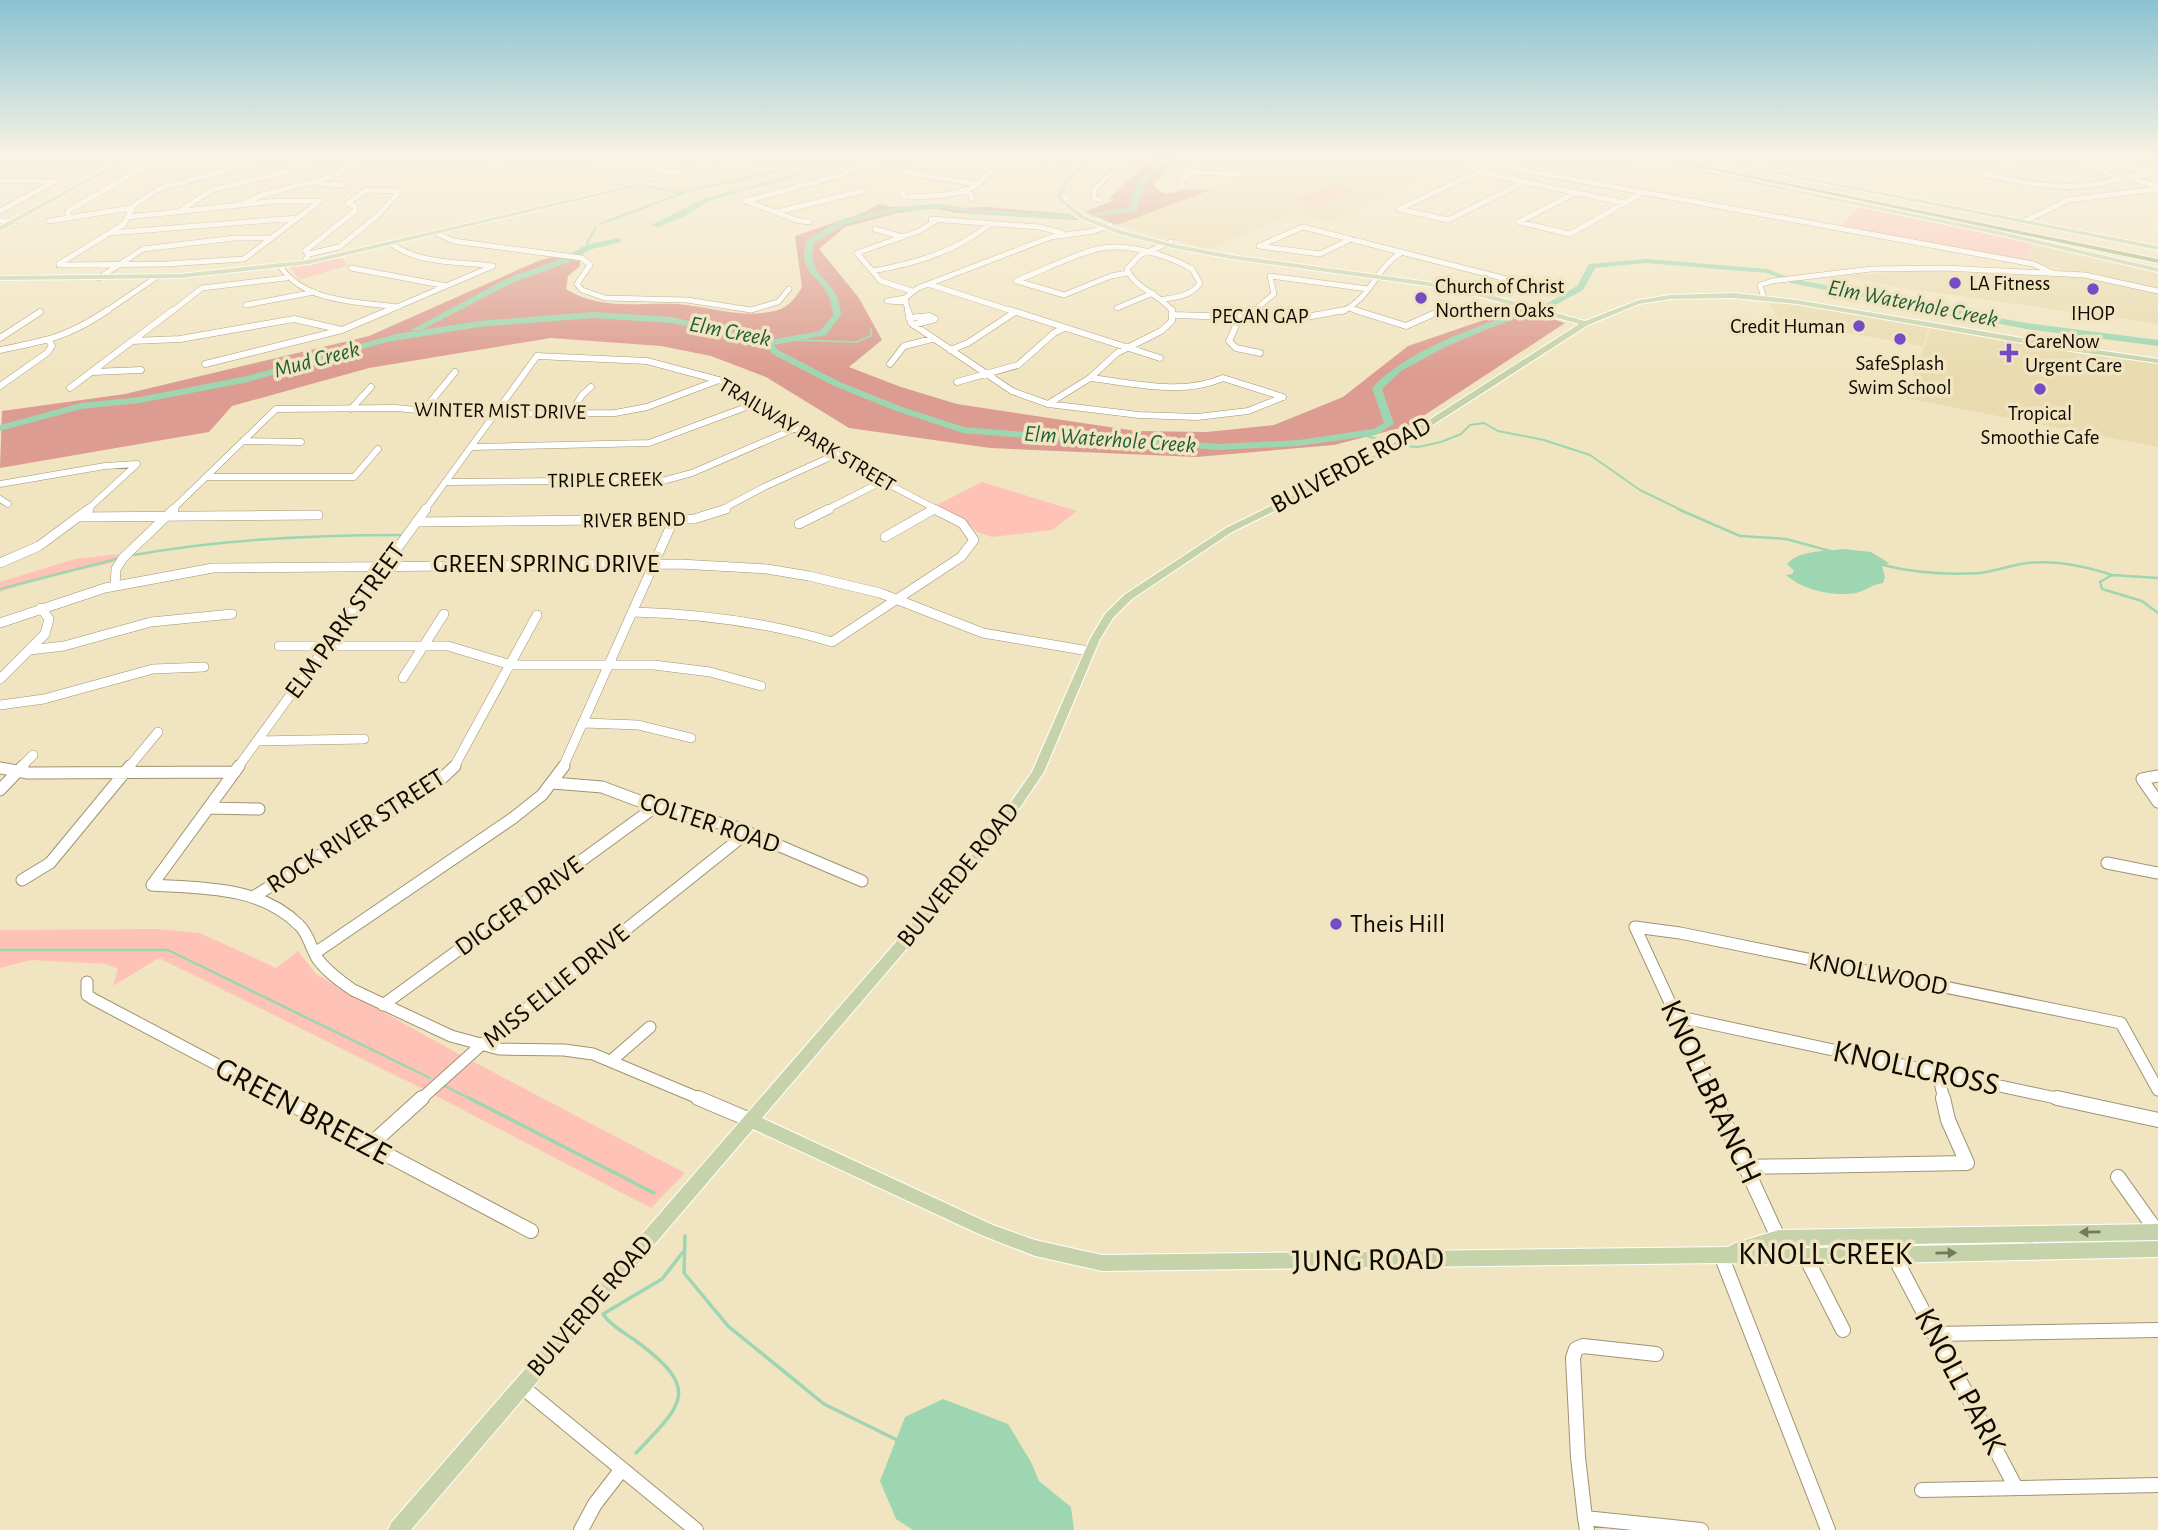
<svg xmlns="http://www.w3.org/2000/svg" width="2158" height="1530" font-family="'Alegreya Sans',sans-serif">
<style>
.built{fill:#e9dbaf}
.green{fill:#fec2b7}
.forest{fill:#dd9c91}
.water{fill:#9dd6b0}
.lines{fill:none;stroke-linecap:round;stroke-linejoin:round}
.stream-far2{stroke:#9dd6b0;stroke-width:2}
.stream-far1{stroke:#9dd6b0;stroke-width:2.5}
.stream{stroke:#9dd6b0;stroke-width:3.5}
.river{fill:#9dd6b0;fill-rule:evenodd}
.minor-far4-casing{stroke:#9f9472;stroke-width:6}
.minor-far3-casing{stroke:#9f9472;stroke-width:7}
.minor-far2-casing{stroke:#9f9472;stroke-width:10}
.minor-far1-casing{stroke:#9f9472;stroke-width:13}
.minor-casing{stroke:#9f9472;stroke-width:16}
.major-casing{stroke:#fff;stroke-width:2}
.highway-casing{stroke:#fff;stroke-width:2}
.minor-far4{stroke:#fff;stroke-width:5}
.minor-far3{stroke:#fff;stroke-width:6}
.minor-far2{stroke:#fff;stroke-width:9}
.minor-far1{stroke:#fff;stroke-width:11}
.minor{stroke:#fff;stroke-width:14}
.major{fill:#c6d3aa;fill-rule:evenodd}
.highway{fill:#a0b672;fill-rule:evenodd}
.oneway{fill:#74795e}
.poi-dot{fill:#774bc3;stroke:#f1e5c1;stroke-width:2.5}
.labels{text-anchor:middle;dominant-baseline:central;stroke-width:7;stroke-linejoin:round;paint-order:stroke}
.far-poi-label{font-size:21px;fill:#0f0b02;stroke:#f1e5c1;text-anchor:start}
.far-street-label{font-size:21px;fill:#0f0b02;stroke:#f1e5c1}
.far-water-label{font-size:23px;font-style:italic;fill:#1e5d39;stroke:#f1e5c1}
.street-label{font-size:26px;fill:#0f0b02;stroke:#f1e5c1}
.poi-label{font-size:26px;fill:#0f0b02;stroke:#f1e5c1;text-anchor:start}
.near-street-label{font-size:32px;fill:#0f0b02;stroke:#f1e5c1}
</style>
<rect width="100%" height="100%" fill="#f1e5c1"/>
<!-- built -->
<path class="built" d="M1294,158h150l19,3 -133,61 -36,-9 -86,36 -91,-24z
M2034,243l124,29v52l-249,-35 -71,-13 93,-7 134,8 -4,-8 -38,-9z
M1768,300l40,4 121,22 -6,20 -145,-25z
M1931,327l152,27 75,9v84l-252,-49z"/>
<!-- green -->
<path class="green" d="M1332,184l25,6 -37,15 -25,-6z
M1860,206l153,32 21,5 -11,17 -184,-33z
M340,258l9,7 -50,15 -9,-13z
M982,482l95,29 -25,19 -60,7 -15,-5 -15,-13 -27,-13z
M119,554l-7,9 -78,17 -34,12v-10l75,-23z
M157,929l43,4 76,35 22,-17 18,23 139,78 230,121 -34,35 -232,-121 -260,-129 -46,28 5,-17 -12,-5 -75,-4 -31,8v-38z"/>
<!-- forest -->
<path class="forest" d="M1152,158h26l-25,26c11,14 17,9 32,6 8,-1 17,0 25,0l-93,35 -32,-13 29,-12 -5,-2z
M879,204l14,3 51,-3 18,4 25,-1 81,7 11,6 -122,-7 -24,-5 -35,5 -53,14 -26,22 40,49 23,42 -33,27 52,20 56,17 179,27 71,1 67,-7 69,-28 65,-51 111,-38 46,15 -157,103 -74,19 -138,12 -206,-9 -141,-20 -83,-51 -55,-21 -50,-10 -110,-8 -182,30 -137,38 -23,26 -209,36 2,-57 123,-17 244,-58 169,-75 15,-4 27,4v5l-12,10 -2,13c36,22 71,13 111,15 31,2 61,14 92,8 17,-2 25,-11 33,-25l-7,-51 70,-24z"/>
<!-- water -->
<path class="water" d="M1844,549l27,3 18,11 -7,3 3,11 -2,6c-10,1 -18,8 -27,10 -21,4 -54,-3 -70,-18l6,-1 2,-3 -7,-7c12,-14 40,-13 57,-15z
M943,1399l65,25 23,38 8,19 32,26 3,23h-161l-17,-11 -16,-38 25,-64z"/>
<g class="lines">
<!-- stream-far2 -->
<path class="stream-far2" d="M646,186l34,7
M600,224l88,-33 101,-23 -8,-6v-4
M589,247l-2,-4 9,-16
M793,340l63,2 15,-6v-7
M1359,434l33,9
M1404,446l14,1 23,-5 20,-8 9,-9 14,-2 14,8 46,9 46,15 50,35 41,20"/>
<!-- stream-far1 -->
<path class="stream-far1" d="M1678,509l62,27 46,3 44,12
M134,555c88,-16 177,-20 266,-20
M1883,565c32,8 64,10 97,8 16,-2 31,-8 47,-10 29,-3 58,3 85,12l-12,7 2,7 40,12 16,12
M2112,575l46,3
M0,589l116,-30
M0,950h168l262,128
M445,1086l27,14"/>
<!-- stream -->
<path class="stream" d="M469,1098l185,95
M685,1236l-1,37 44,53 96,78 75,37
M636,1453c48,-50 65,-64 0,-112 -11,-8 -25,-15 -33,-27l59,-35 21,-27"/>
<!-- river -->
<path class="river" d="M853,158h9l-154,43 -23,15 -27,11 -7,-2 53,-26z
M1166,158h7c-24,20 -30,20 -36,53l-46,6 3,-4 37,-6c0,-23 17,-37 35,-49z
M943,204l28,5 101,6 4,2 -4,2 -101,-6 -28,-5 -45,3 -51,13 -33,19c-5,29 7,29 21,50 4,7 5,14 6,22l-15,20 -52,10 4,5 62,32 62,25 62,20 145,12 41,-1 67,6 82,-4 74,-11 11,-6 -12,-35c36,-39 110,-64 160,-79l7,2 -49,17 -45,19 -44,24 -19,18 12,35 -18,11 -77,11 -82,4 -67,-6 -41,1 -146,-12 -67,-22 -62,-25 -62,-32 -6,-9 -94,-22 -79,-5 -114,9 -92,15 -139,40 -108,21 -59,6 -81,22v-6l81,-22 59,-6 107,-21 149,-42 83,-13 114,-9 79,5 97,23 51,-9 13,-16c-1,-6 -2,-12 -4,-18 -10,-24 -33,-23 -22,-57l34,-20 57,-13z
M618,238l4,2 -1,2 -29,7 -25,14 -53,19 -96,50 -7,-2 97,-52 53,-19 25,-14z
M1646,259l121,10 21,8 -4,2 -18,-6 -120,-10 -51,5 -12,22 -35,19 -7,-2 36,-21 12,-22z
M1793,279l233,44 132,17v6l-132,-17 -236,-46v-4z"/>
<!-- minor-far4 casing -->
<g class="minor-far4-casing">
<path id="minor-far4" d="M490,158l10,3
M588,158l96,16
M1204,158h58
M1457,158l576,106 20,9
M1721,158l16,7
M2020,158l-35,17c46,9 90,19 136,3l-29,-10 6,-6
M2072,158l67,12 9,5 -19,2 29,10
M935,160l58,9
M123,161h77l37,5
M655,168l25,-10
M904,172l72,12
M904,172l35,-14
M1190,172l51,2
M1043,173l17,-15
M0,181h51
M319,183l23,2
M1182,187l-1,-4 19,-25
M962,190l10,5 -1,4
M903,191l1,6c23,-1 54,1 74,-13 7,-5 11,-14 20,-17 39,-14 83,-8 123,-4
M1059,198h8
M1100,200l-6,-2v-8l33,-32
M246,203l16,-8 69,-18 30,-19
M1399,209l79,-37 147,31
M1399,209l49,11 77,-38
M181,210l31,-20 73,-18 26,-14
M0,211l55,-30
M777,212l85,-21
M128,217l149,-16h43
M70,218l-3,-5 3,-3 85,-49
M931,219l108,8 23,6
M0,221h16
M49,221l82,-13
M809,222l-13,-2 -50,-19 88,-24 52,-19
M1519,222l51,12 74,-42
M1519,222l56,-29
M2023,222l45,-22 90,-11
M875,229l28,8
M110,233l187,-15
M437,233l16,8 129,17 8,7 -13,19 5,6 23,8 82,2 64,10 27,-8 11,-13
M1171,242l-31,13 -13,14c9,21 34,25 46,43
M392,244c26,20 69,18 100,22
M1259,246l44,-19 215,55
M1259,246l61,8 31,-15
M309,254l-4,-3 50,-40v-4l-7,-4 18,-13 34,1
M306,259l3,-5 30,-7 38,-31 23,-25
M59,264l65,-40 10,-19 27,-17 71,-19 29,-11
M59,265l107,-1 78,-5 76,-58
M280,266c24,37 79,36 119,41
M351,268l96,18
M872,271c43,-7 86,-20 119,-48
M1270,276l98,13
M99,278l44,-29 92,-11h36
M1016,281c26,-10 54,-25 81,-32 28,-7 71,6 95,20l8,14c-9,13 -22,14 -36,16
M1017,281l47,14 47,-19 17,-3
M928,284l87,28
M912,291l-31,-10 -24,-28 62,-22 16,-10
M905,298l-18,3 18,1
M1764,298l-4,-13 12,-4 99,-12 73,-1 141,7 73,16
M246,305l68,-13
M1117,308l36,-15
M1349,308l12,4
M105,312l50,-34
M171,312l31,-24 84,-10
M385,312l108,-46
M908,312l-3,-14 13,-10 133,-51 43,-6 16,-6
M1252,312l22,-18 -4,-18
M1341,312c33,-16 33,-43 61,-60
M1438,312l11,-5 -7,-4"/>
</g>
<!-- minor-far3 casing -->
<g class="minor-far3-casing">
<path id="minor-far3" d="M908,310l3,13 101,68 36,13 91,11 58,2 51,-6 35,-14
M1010,310l150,48
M1355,310l51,16 36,-16
M1174,315l121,4 50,-9
M1240,317l-11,24 7,7 24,5
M909,318l21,-2 5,3 -22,6
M1251,318l1,-8
M0,338l40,-26
M132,341l48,-2 114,-20 48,11
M0,350c46,-9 68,-13 108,-40
M950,350l18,-7 47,-31
M205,364l137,-34 47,-20
M890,364l14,-18 28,-7
M92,372l49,-2
M1090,378c43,5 92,18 133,0l60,19
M957,382l61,-17 36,-32 10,-5
M0,386l47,-33 5,-7 -3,-6
M70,388l103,-78
M1048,404l42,-26 27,-25 44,-22 11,-10v-11
M351,409l20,-22
M423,411l32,-39
M571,413l11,-18 9,-8
M243,441l58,1
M472,447l177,-4 108,-40
M206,477h148l24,-28
M445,482l221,-2 26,-7 104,-45
M0,484l105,-18 31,-2
M0,499l8,5
M87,510l50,-46
M172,510l104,-101 120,-1 61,6 158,-1 32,-6 72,-27
M425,510l112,-154 110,5 75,20 141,90 75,39
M721,510l43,-23 73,-33
M826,510l57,-29"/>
</g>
<!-- minor-far2 casing -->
<g class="minor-far2-casing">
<path id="minor-far2" d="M78,517l240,-2
M416,522l278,-3 32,-10
M799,524l30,-15
M885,537l49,-28
M0,563l39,-17 50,-37
M115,585l1,-16 7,-11 51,-49
M633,612c68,2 134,10 199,30l129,-85 13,-17 -12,-17 -28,-14
M0,623l105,-35 108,-20 467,-4 87,5 42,7 71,17 103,40 106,18
M279,646h169l63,19h143l56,7 51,14
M30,650l34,-4 87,-24 81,-8
M403,678l41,-64
M0,679l45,-45 4,-15 -8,-11
M0,705l44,-6 109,-30 51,-2
M584,723l54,2 53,13
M257,741l107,-2
M21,767l12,-12
M129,767l29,-35
M238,767l188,-258
M454,767l83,-152
M563,767l110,-246"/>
</g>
<!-- minor-far1 casing -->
<g class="minor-far1-casing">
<path id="minor-far1" d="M0,768l28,5 207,-1
M2158,776l-16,3 16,23
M553,783l49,4 64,24 67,15 129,55
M0,790l23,-24
M208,808l51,1
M2107,863l51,10
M22,880l28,-17 80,-97
M152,885l87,-119
M152,885c51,3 108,1 147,40 9,8 12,23 18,33 9,13 23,23 36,32l98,46 48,13 65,1 29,4 110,46
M253,897l186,-116 16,-15
M1635,927l45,6 441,90 37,67
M1635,927l80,173
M315,953l198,-135 29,-23 22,-29
M87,982v13l6,4 191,101
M383,1005l272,-198
M1675,1016l390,84
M612,1060l38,-33
M1938,1073l6,27
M420,1100l60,-54 268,-214"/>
</g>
<!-- minor casing -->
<g class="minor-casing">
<path id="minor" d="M280,1098l251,133
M698,1098l52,22
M1714,1098l73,159
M2057,1098l101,22
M369,1146l53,-48
M1745,1167l222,-4 -19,-43 -5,-22
M2118,1177l40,56
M1884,1237l132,251
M1796,1238l47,92
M1721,1255l107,275
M1934,1334l224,-4
M1656,1354l-73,-8 -7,3 -3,9 5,99 7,61 116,12
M521,1386l175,144
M1922,1490l236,-5
M1585,1518l2,12
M581,1530l14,-26 27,-35"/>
</g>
<!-- major casing -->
<g class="major-casing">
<path id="major" d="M125,158h6l-131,73v-5z
M749,158h9l-449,106 -128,14 -181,2v-4l181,-2 128,-14z
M1088,158h6l-26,24 -6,16 22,18 39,15 50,13 58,11 198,27 61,13 95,26 54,-21 31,-5 64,-2 63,7 260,44 101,15v4l-101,-14 -260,-45 -63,-6 -64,1 -31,5 -51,21 -208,134 -148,73 -100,67 -19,19 -13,21 -56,133 -52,77 -230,269 231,107 42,15 67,15 626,-8 7,-4 44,-13 379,-6v16l-379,6 -10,3 389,-8v16l-371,8 -66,-2 -619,8 -67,-15 -54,-21 -228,-106 -342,401h-23l3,-7 591,-680 50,-71 58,-133 15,-25 19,-19 102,-67 148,-73 205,-131 -94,-26 -56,-12 -198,-27 -58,-11 -54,-14 -40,-16 -23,-20c3,-19 19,-29 32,-40z
M1630,158h9l355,72 164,38v4l-164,-38z
M1697,158h10l451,88v4z"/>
</g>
<!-- highway casing -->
<g class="highway-casing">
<path id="highway" d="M1654,158h10l494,101v4z"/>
</g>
<!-- minor-far4 -->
<use href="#minor-far4" class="minor-far4"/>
<!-- minor-far3 -->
<use href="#minor-far3" class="minor-far3"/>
<!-- minor-far2 -->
<use href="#minor-far2" class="minor-far2"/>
<!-- minor-far1 -->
<use href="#minor-far1" class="minor-far1"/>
<!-- minor -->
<use href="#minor" class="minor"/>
<!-- major -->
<use href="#major" class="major"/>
<!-- highway -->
<use href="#highway" class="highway"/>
</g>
<!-- one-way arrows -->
<defs><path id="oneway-solid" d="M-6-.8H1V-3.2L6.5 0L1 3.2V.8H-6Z" transform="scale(1.75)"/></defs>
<g class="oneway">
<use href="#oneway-solid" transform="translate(2090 1232) rotate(179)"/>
<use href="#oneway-solid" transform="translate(1946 1253) rotate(-1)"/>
</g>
<!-- sky -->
<linearGradient id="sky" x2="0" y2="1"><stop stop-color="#8ac2d2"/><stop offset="0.42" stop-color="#f9f3e3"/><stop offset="1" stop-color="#f9f3e3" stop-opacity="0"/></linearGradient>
<rect width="2158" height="372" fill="url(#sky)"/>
<!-- markers -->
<g class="poi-dot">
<circle cx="1955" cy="283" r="7"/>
<circle cx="2093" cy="289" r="7"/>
<circle cx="1421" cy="298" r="7"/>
<circle cx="1859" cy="326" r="7"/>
<circle cx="1900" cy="339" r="7"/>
<path d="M2005.5 342.5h7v7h7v7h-7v7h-7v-7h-7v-7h7z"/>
<circle cx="2040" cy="389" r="7"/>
<circle cx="1336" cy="924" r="7"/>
</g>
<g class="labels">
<!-- far-poi labels -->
<g class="far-poi-label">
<text x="1969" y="283">LA Fitness</text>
<text x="1435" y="286">Church of Christ<tspan x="1435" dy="24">Northern Oaks</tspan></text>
<text x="2093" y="313" text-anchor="middle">IHOP</text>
<text x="1845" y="326" text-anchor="end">Credit Human</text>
<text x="2025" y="341">CareNow<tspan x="2025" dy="24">Urgent Care</tspan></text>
<text x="1900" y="363" text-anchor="middle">SafeSplash<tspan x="1900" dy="24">Swim School</tspan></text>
<text x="2040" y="413" text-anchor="middle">Tropical<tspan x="2040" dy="24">Smoothie Cafe</tspan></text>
</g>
<!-- far-street labels -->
<g class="far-street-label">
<text x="1260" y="316">PECAN GAP</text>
<text transform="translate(500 411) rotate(1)">WINTER MIST DRIVE</text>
<text transform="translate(807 435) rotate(31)">TRAILWAY PARK STREET</text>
<text transform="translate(605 480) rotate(-1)">TRIPLE CREEK</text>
<text transform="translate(634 520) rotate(-1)">RIVER BEND</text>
</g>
<!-- far-water labels -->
<g class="far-water-label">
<text transform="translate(1913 304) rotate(11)">Elm Waterhole Creek</text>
<text transform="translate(730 332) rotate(11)">Elm Creek</text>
<text transform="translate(317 360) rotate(-15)">Mud Creek</text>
<text transform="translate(1110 440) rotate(4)">Elm Waterhole Creek</text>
</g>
<!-- street labels -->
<g class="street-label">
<text transform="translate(1351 465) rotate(-28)">BULVERDE ROAD</text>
<text x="546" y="564">GREEN SPRING DRIVE</text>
<text transform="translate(345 621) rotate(-54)">ELM PARK STREET</text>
<text transform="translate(710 823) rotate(18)">COLTER ROAD</text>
<text transform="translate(356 831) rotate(-33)">ROCK RIVER STREET</text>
<text transform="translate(958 875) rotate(-51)">BULVERDE ROAD</text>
<text transform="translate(519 906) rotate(-36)">DIGGER DRIVE</text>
<text transform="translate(1878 974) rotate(11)">KNOLLWOOD</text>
<text transform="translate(556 986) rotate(-39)">MISS ELLIE DRIVE</text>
<text transform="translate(590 1306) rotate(-49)">BULVERDE ROAD</text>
</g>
<!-- poi labels -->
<g class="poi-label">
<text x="1350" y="924">Theis Hill</text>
</g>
<!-- near-street labels -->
<g class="near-street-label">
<text transform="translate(1916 1068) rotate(12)">KNOLLCROSS</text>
<text transform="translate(1711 1092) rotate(65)">KNOLLBRANCH</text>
<text transform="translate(303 1111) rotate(28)">GREEN BREEZE</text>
<text x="1825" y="1254">KNOLL CREEK</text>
<text transform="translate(1368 1260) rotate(-1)">JUNG ROAD</text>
<text transform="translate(1960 1381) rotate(62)">KNOLL PARK</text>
</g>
</g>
</svg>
